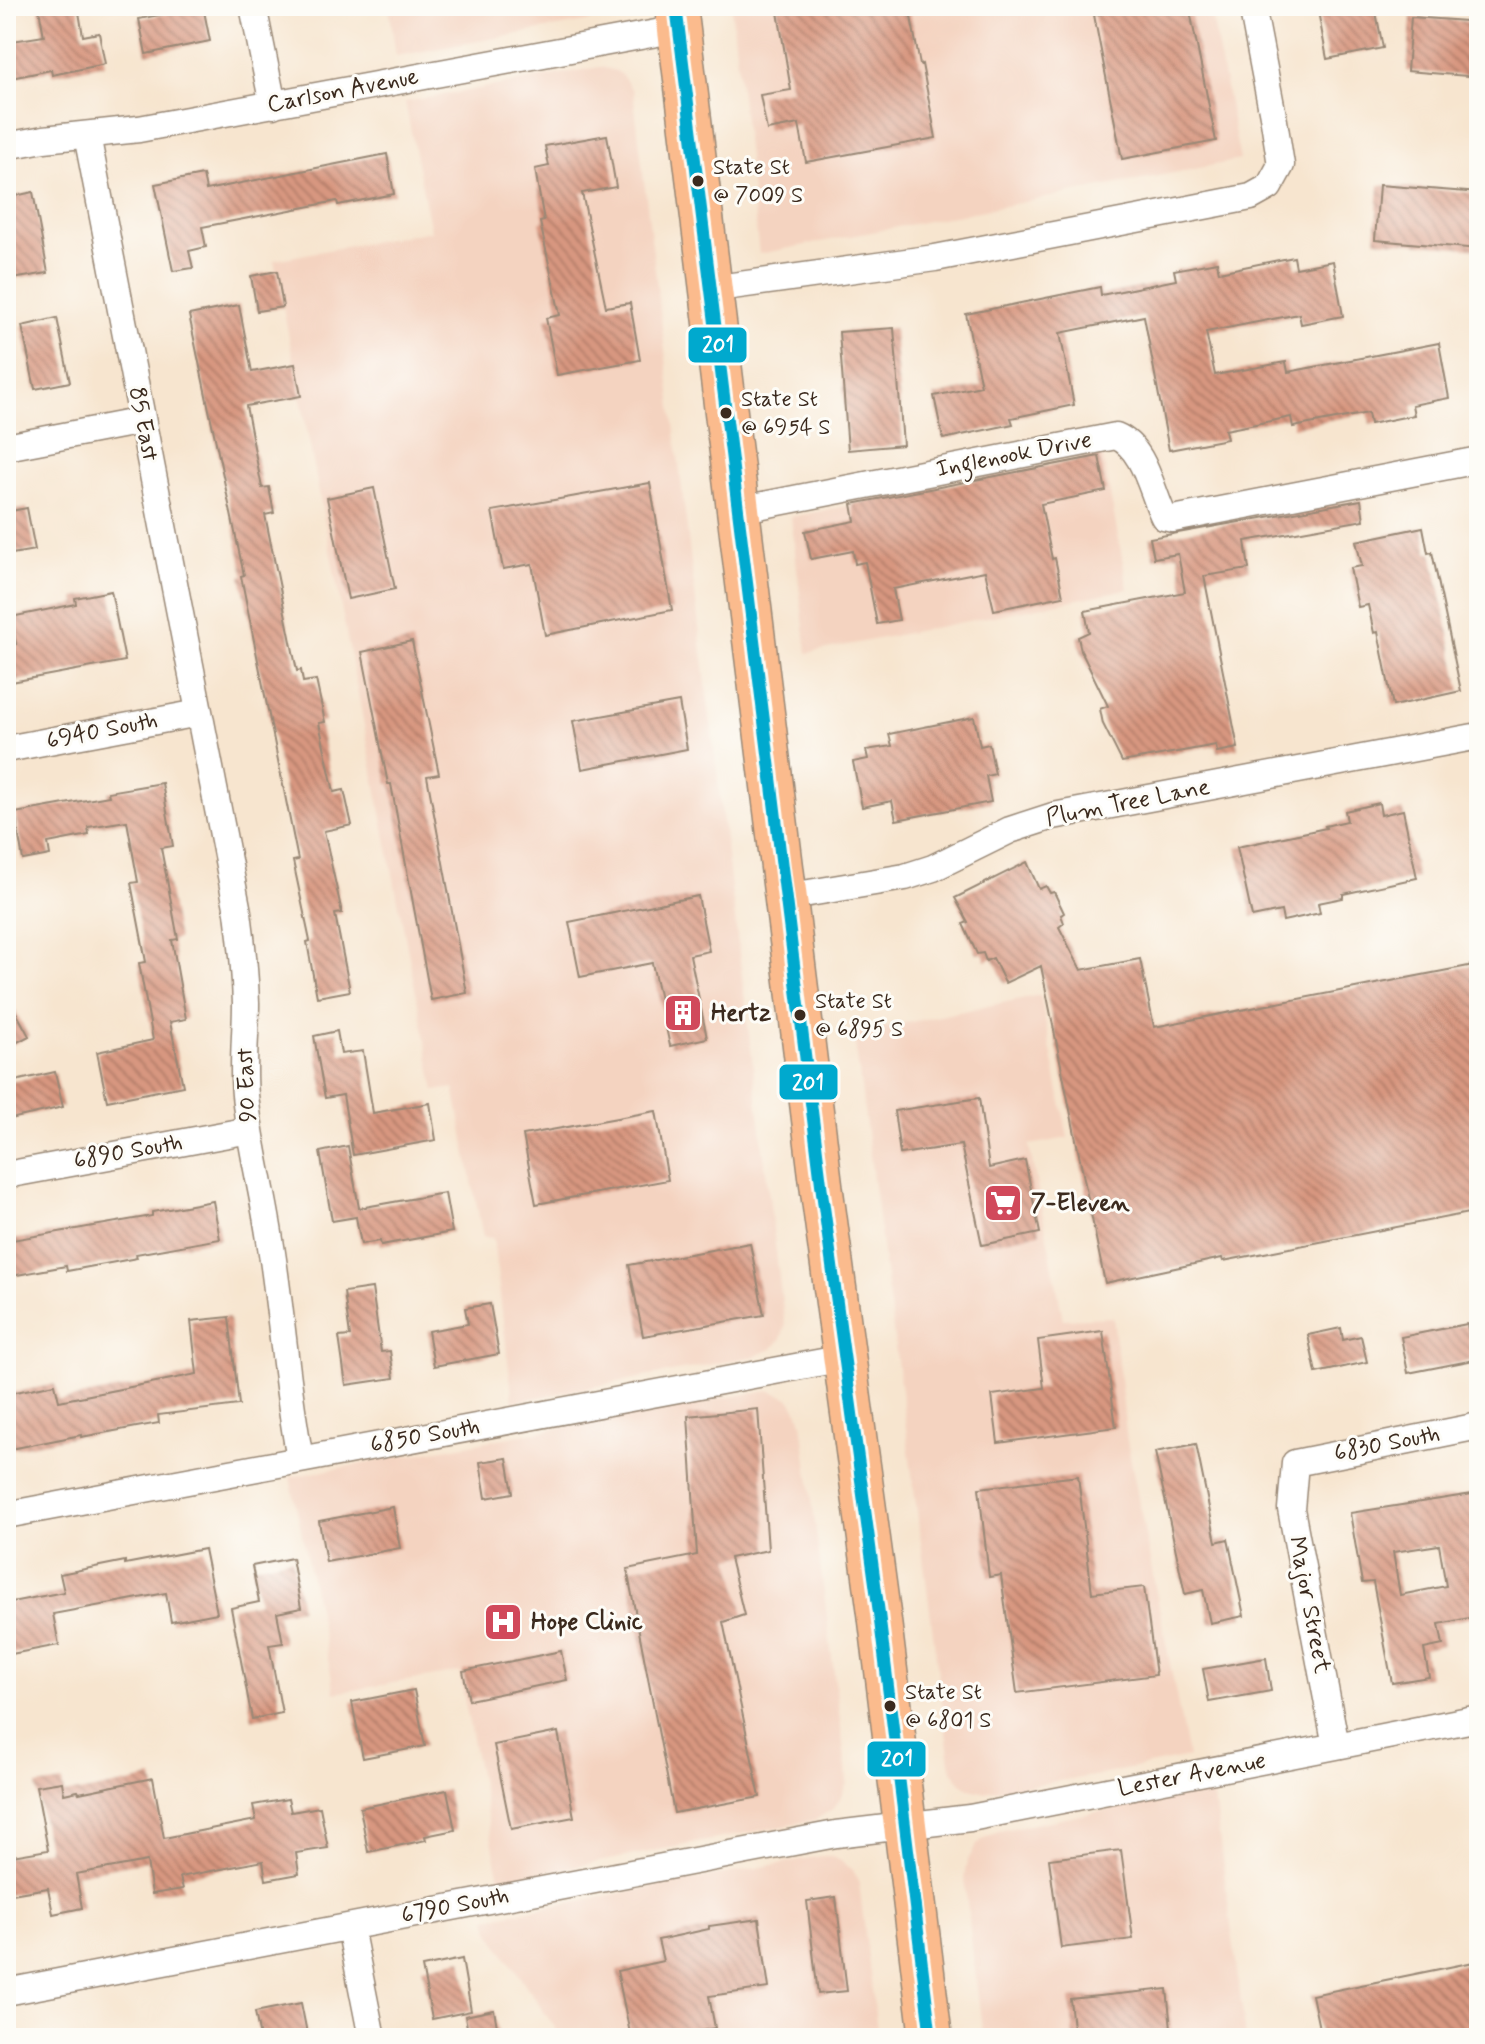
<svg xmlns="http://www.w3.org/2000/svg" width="1485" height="2044" font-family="Mynerve,sans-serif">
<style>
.built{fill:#f4d3c0}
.building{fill:url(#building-back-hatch);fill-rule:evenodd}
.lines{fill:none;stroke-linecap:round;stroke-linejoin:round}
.minor-casing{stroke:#998876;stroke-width:29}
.primary-casing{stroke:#998876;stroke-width:45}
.minor{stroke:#fff;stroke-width:26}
.primary{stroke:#fbbb8d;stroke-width:42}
.bus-1-casing{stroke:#fdfcf7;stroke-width:18}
.bus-1{stroke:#00a9ce;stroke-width:12}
.bus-dot{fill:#3b2a1e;stroke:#fdfcf7;stroke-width:3}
.labels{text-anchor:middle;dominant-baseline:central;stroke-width:6;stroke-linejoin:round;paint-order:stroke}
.bus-label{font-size:22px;fill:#3b2a1e;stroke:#fdfcf7;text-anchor:start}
.street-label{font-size:24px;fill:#3b2a1e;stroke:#fdfcf7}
.poi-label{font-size:24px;font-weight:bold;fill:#3b2a1e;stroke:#fdfcf7;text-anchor:start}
.line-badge{stroke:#fdfcf7;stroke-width:3}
.badge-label{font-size:22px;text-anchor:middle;font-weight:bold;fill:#fff}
</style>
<defs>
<pattern id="building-back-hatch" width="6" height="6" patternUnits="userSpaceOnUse" patternTransform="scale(2)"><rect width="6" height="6" fill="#d89780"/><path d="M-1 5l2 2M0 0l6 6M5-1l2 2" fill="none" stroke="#b07b68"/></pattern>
</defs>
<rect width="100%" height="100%" fill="#fdfcf7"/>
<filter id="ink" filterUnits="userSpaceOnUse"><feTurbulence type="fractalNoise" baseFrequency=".0125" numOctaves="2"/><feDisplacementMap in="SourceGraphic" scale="16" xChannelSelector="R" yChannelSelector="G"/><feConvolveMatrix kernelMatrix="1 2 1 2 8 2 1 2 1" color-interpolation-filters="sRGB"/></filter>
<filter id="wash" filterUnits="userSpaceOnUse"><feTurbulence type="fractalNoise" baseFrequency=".006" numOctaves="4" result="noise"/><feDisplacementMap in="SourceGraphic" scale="32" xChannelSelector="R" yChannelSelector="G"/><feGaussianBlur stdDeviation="1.8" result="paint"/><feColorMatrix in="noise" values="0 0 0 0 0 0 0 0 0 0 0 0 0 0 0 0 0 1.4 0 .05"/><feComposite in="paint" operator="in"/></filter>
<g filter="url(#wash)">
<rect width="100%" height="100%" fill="#f7e5cf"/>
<!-- built -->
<path class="built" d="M389,6h225l-5,6 -18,9 -195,35z
M731,6h479l30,154 -481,94z
M600,67l16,4 5,3 12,17 152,1235 -4,13 -8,9 -17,8 -243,46 -20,-164 -10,-1 -29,-149 -19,3 -161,-831 157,-29 -26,-129z
M1103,457l25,132 -321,64 -16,-136z
M1040,995l28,143 -39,7 34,174 50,-2 14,124 61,316 -88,18 -117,17 -13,-3 -10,-7 -8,-12 -2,-8 -96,-728z
M768,1390l17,6 6,4 8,13 3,9 44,345 1,16 -7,16 -7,10 -18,11 -315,61 -41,-209 -124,21 -45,-216z
M1213,1790l33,248h-263l-19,-160 3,-17 10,-16 7,-7 19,-8z
M821,1856h9l11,5 12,9 6,13 19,155h-316l-71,-104 -4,-16z"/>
<g id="blocks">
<!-- building -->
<path class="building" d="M55,6h23l5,30 16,-3 6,31 -53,11 -1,-5 -45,9v-37l38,-6 -5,-27z
M203,6l7,35 -64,13 -7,-35z
M777,6h132l11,59 2,-1 14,74 -130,24 -7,-38 -32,6 -7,-35 31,-5z
M1141,6h48l27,135 -94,18 -28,-144z
M1317,6h47v3l11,-2 8,41 -56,11z
M1411,17l68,5v55l-72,-6z
M607,135l9,52 -34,6 24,114 24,-4 10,57 -83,15 -11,-57 14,-3 -20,-93 4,-1 -9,-52 14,-3 -4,-20z
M387,154l7,40 -56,11 -1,-4 -135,26 4,20 -17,4 4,17 -20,3 -18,-87 48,-9 3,15z
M1379,185l100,8v56l-104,-9z
M33,192l15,81 -36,6 -6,-34v-47z
M1294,257l2,11 37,-7 10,55 -42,8 -2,-10 -93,18 9,43 71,-13 2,10 151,-29 10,55 -37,7 2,10 -44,9 -2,-11 -75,14 -2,-10 -66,13 2,9 -58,11 -25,-134 -84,17 14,72 -63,13 2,6 -70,15 -9,-43 47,-10 -15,-72 134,-27 1,8 75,-15 -2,-10 43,-8 2,10z
M277,271l6,36 -26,4 -6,-35z
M239,305l13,67 43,-8 6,32 -55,10 16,82 7,-1 5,26 -9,2 32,156 4,-1 2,12 13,-2 9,42 -6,1 15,69 10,-2 8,35 -28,6 18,82 -7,1 15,77 -33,6 -10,-55 3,-1 -17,-80 5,-1 -57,-284 3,-1 -55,-260z
M57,318l13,64 -35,7 -13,-63z
M894,328l9,117 -55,5 -9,-118z
M1099,456l7,35 -65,13 11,55 3,-1 8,38 -69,14 -9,-39 -92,18 6,31 -22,4 -12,-62 -10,2 -2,-13 -42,8 -6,-28 50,-10 -3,-17z
M650,483l22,127 -127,25 -13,-71 -29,5 -11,-58z
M374,488l21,101 -47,10 -21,-101z
M1361,500l3,20 -119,21 4,28 -45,7 34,172 -21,4 -1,-7 -94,17 -19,-38 -3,-15 8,-3 -27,-55 -3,-14 11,-5 -4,-21 100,-19 -7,-38 -24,4 -4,-20z
M27,508l8,42 -29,5v-43z
M1423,527l5,26 4,-1 29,139 -68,15 -15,-74 -4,1 -6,-28 -10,2 -8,-39 12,-2 -6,-25z
M111,591l14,70 -119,22v-36l10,-3 -5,-27 65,-13 -1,-6z
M412,641l27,133 -12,2 40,217 -36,7 -40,-216h-3l-26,-132z
M679,702l8,47 -105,20 -9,-48z
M974,717l6,29 9,-2 6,30 -9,2 5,26 -95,18 -4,-19 -30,6 -9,-45 15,-3 -2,-9 26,-4 -3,-12z
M162,783l11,63 -12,2 17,91 -6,1 14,79 -16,3 13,64 -76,15 -10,-49 56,-12 -14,-77 7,-1 -15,-79 7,-1 -11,-61 -39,6 1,8 -41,8 2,12 -27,5 -8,-47 94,-17 -1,-4z
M1379,803l2,12 22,-5 14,68 -74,16v4l-25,5 2,10 -37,8 -2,-10 -29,6 -15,-70 89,-19 -1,-2 22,-5 -2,-10z
M1027,862l12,27 7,-3 4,7 4,-1 10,21 -3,2 3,8 -5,4 22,43 59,-11 14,68 325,-63v247l-256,50 -1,-3 -117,25 -64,-317 -36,17 -12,-25 -7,3 -3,-8 -6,1 -14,-30 5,-2 -13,-24z
M698,896l11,55 -19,4 17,83 -37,8 -18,-83 -72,14 -11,-55z
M6,994l23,42 -23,12z
M337,1031l4,23 22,-3 10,62 57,-10 6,37 -83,15 -10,-60 -18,3 -11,-62z
M55,1072l8,35 -57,13v-37z
M979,1098l10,70 36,-8 15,73 -58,12 -21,-100 -61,9 -6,-43z
M656,1111l12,69 -132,24 -13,-69z
M348,1146l11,62 86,-15 7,39 -71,13 -1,-4 -19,3 -5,-27 -24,4 -12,-69z
M213,1201l7,38 -84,15 1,4 -70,13 -1,-5 -60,11v-36l146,-25v-4z
M750,1243l14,72 -121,21 -14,-71z
M372,1288l9,64 9,-1 4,27 -48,7 -7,-48 11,-1 -6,-44z
M490,1304l9,50 -65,12 -6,-35 40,-7 -3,-16z
M229,1317l10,88 -81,10 1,8 -78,14v-2l-75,15v-56l49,-10 4,17 138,-27 -6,-53z
M1467,1324l7,36 -66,13 -7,-36z
M1341,1328l2,12 18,-4 6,26 -51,11 -8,-38z
M1103,1331l13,96 -118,16 -6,-48 52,-7 -6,-48z
M758,1409l10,141 -38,8 14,57 -21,7 37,175 -86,16 -47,-244 70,-14 -9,-139z
M1196,1444l20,98 12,-3 16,77 -34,7 -7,-33 -18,4 -30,-142z
M507,1458l6,35 -27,5 -6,-36z
M1078,1476l14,117 52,-6 12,88 -139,18 -16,-118 -12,2 -10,-89z
M1479,1493v123l-40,8 4,21 -19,4 5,28 -37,6 -19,-101 -11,1 -12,-70zM1439,1545l7,41 -46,9 -7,-43z
M393,1507l7,41 -74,14 -7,-41z
M204,1549l13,64 -46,9 -5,-29 -113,21 6,31 -53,10v-52l58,-11 -4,-18 65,-13v3z
M292,1558l9,50 -24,5 6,30 -14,2 13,68 -30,6 -21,-111 28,-6 -7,-36z
M561,1651l6,29 -98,20 -6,-29z
M1266,1658l5,33 -62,11 -6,-33z
M414,1690l11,56 -62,12 -11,-56z
M558,1732l16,85 -63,12 -17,-84z
M153,1778l11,60 92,-18 -3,-15 35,-6 3,13 29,-5 8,41 -32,5 3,21 -33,6 -3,-19 -83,16 3,12 -31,5 -5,-33 -71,13 6,34 -29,6 -5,-26 -42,7v-38l42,-7 -12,-64 26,-4 2,12 14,-3 1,2z
M447,1790l8,40 -30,6 1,4 -58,12 -8,-44z
M1121,1850l12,89 -72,9 -12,-89z
M836,1897l11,94 -29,3 -11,-93z
M759,1919l10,69 -60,8 6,32 -48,10h-36l-14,-67 46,-10 -5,-21 51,-11v-3z
M462,1959l9,52 -39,8 -10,-52z
M1474,1962l5,24v49l-15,3h-143l-9,-43z
M1167,1989l5,49h-98l-4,-39z
M301,2003l7,35h-48l-5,-26z
M494,2010l5,28h-30l-4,-22z"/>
</g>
</g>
<g filter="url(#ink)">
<use href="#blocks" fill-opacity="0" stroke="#998876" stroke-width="2"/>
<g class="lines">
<!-- minor casing -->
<g class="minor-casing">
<path id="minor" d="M253,6l20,99
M87,135l151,777c4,30 7,60 8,91 0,31 -4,61 -1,92 5,49 18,97 25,145 12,73 16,146 30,218
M6,146l38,-7 95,-10 539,-100
M710,289l225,-31 316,-61 18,-10 12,-22 -7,-44 -22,-115
M6,447l136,-26
M738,510l378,-74c29,12 35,55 48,81l9,2 306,-59
M6,749l193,-36
M785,897l120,-20 28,-9 77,-38 43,-14 426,-80
M6,1175l244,-45
M6,1515l838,-157
M1336,1746l-45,-237 4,-46 184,-37
M350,1927l22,111
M6,1992l830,-158 134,-16 509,-100"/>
</g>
<!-- primary casing -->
<g class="primary-casing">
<path id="primary" d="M676,6l146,1186 57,421 52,425"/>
</g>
<!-- minor -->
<use href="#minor" class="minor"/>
<!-- primary -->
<use href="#primary" class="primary"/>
<!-- bus-1 casing -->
<g class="bus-1-casing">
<path id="bus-1" d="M676,6l146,1186 57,421 52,425"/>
</g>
<!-- bus-1 -->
<use href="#bus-1" class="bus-1"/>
</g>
</g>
<!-- icons -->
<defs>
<g id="building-square" transform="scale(2)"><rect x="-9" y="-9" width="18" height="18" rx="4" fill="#d1495b" stroke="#fdfcf7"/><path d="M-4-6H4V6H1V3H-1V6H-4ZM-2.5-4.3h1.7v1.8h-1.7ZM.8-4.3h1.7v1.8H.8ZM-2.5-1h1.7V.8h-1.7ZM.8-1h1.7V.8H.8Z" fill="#fff"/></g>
<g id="supermarket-square" transform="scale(2)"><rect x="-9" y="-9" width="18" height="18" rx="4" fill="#d1495b" stroke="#fdfcf7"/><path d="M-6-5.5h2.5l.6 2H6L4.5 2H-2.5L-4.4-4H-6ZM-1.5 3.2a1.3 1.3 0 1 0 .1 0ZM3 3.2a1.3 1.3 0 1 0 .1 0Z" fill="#fff"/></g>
<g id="hospital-square" transform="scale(2)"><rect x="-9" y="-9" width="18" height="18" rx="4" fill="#d1495b" stroke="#fdfcf7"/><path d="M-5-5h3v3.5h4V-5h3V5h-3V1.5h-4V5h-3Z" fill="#fff"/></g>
</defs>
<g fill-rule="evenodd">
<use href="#building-square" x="683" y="1013"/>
<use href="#supermarket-square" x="1003" y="1203"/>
<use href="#hospital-square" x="503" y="1622"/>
</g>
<!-- markers -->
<g class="bus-dot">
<circle cx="698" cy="181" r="7"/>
<circle cx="726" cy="413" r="7"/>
<circle cx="800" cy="1015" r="7"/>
<circle cx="890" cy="1706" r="7"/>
</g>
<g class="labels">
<!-- bus labels -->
<g class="bus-label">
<text x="713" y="168">State St<tspan x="713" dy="28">@ 7009 S</tspan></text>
<text x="741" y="400">State St<tspan x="741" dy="28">@ 6954 S</tspan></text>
<text x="815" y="1002">State St<tspan x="815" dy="28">@ 6895 S</tspan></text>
<text x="905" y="1693">State St<tspan x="905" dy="28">@ 6801 S</tspan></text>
</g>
<!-- street labels -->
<g class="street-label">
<text transform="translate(343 91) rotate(-11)">Carlson Avenue</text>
<text transform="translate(143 424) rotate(79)">85 East</text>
<text transform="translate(1014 455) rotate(-11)">Inglenook Drive</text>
<text transform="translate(102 731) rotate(-11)">6940 South</text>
<text transform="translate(1128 803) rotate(-11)">Plum Tree Lane</text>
<text transform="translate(247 1085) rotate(-93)">90 East</text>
<text transform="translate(128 1152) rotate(-10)">6890 South</text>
<text transform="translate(425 1436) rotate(-10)">6850 South</text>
<text transform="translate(1387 1444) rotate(-11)">6830 South</text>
<text transform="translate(1309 1605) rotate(79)">Major Street</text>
<text transform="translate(1192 1775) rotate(-11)">Lester Avenue</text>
<text transform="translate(455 1906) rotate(-11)">6790 South</text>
</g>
<!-- poi labels -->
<g class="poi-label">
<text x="711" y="1013">Hertz</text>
<text x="1031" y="1203">7-Eleven</text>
<text x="531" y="1622">Hope Clinic</text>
</g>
</g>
<g class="line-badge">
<rect x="687" y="326" width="61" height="38" rx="8" fill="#00a9ce"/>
<rect x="778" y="1063" width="61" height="38" rx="8" fill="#00a9ce"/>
<rect x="866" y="1740" width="61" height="38" rx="8" fill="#00a9ce"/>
</g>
<g class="badge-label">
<text x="718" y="352">201</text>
<text x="808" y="1090">201</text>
<text x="897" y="1766">201</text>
</g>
<!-- margin -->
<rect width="1485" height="2044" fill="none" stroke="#fdfcf7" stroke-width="32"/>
</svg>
